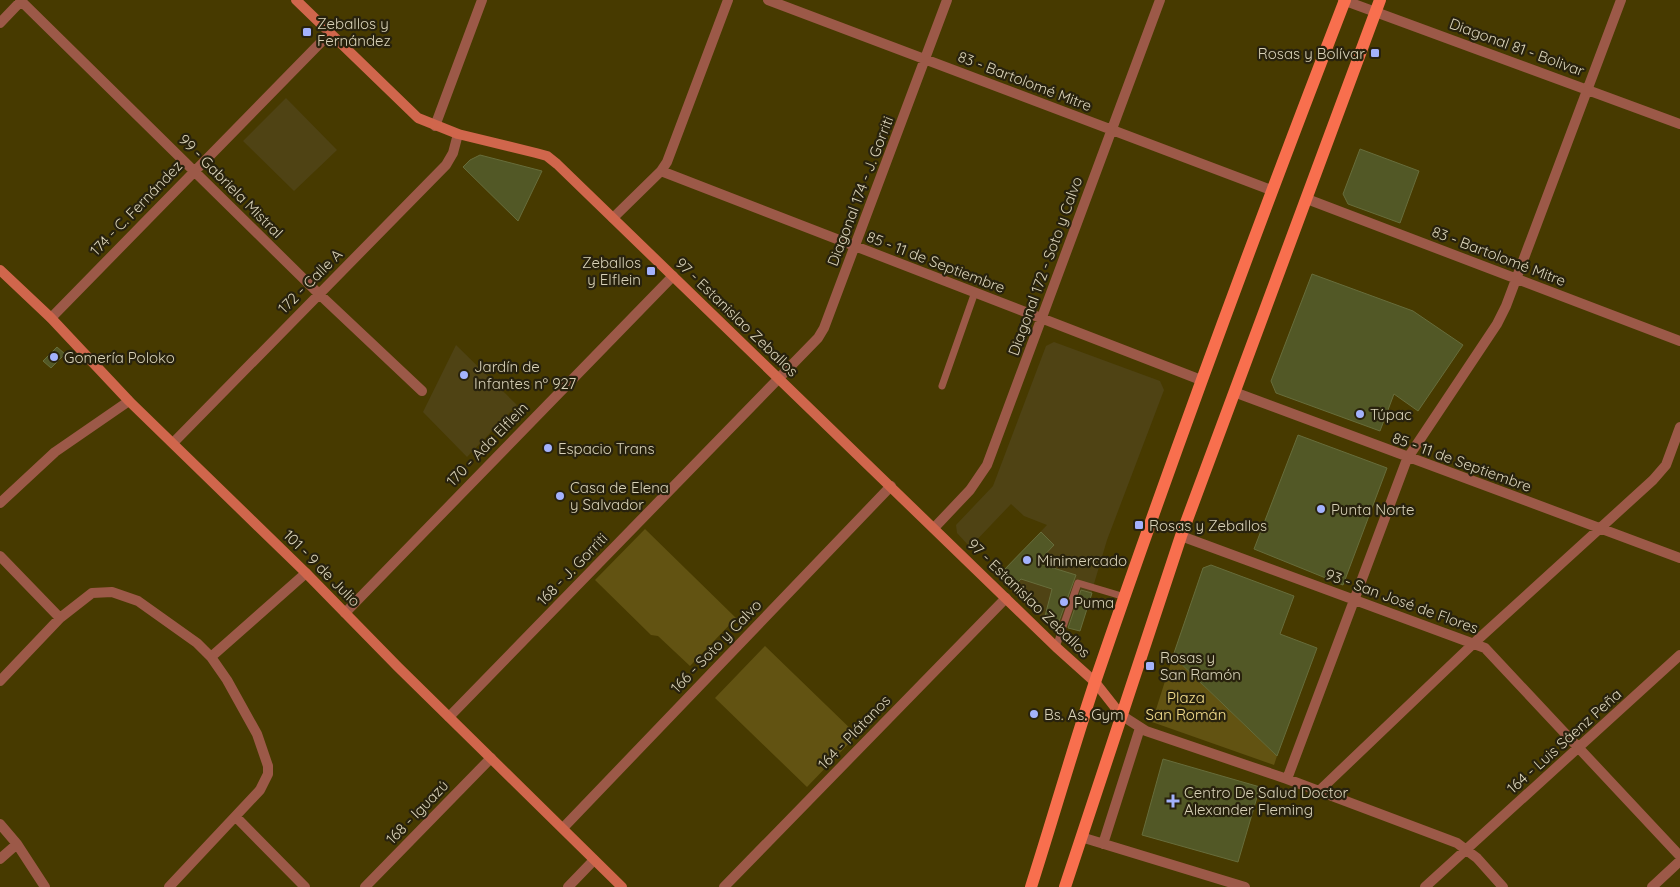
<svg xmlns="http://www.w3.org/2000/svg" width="1680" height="887" font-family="Quicksand,sans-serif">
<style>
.built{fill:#4f4314}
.green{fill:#625312}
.building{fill:#525826;stroke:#676d3b}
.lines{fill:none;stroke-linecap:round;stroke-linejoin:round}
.lane{stroke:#9c5948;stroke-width:7}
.street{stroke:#9c5948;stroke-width:10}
.secondary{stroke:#d0664c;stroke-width:10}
.primary{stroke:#f86f4e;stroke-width:12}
.poi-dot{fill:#a3b2fd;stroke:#28220d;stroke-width:2}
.labels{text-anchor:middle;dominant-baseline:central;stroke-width:4.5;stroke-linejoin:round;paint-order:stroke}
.poi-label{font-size:15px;fill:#d9d2b8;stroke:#28220d;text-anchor:start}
.street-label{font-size:15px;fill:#d9d2b8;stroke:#28220d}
.park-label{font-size:15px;fill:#f8e18f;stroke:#28220d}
</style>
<rect width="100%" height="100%" fill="#473a00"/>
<!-- built -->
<path class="built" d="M286,98l51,52 -43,41 -51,-50z
M1054,342l106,39 4,9 -57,150 -27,91 -36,-11 -45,-45 48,-50 -23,-9 -13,-12 -41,43 -13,-14 -1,-8 37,-39 53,-140z
M456,345l61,60 -50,52 -44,-45z"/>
<!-- green -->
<path class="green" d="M645,529l91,89 -46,48 -32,-30 -7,-1 -56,-55z
M765,646l92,89 -50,52 -92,-89z
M1173,656l104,100 -3,9 -122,-43z"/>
<!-- building -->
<path class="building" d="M1360,149l59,22 -19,52 -52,-19 -5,-10z
M480,155l62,16 -24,50 -55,-54 7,-7z
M1312,274l101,37 50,34 -45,66 -24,-17 -14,37 -104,-38 -5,-12z
M57,347l8,7 -14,14 -8,-7z
M1298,435l89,33 -44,117 -89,-36z
M1041,532l13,13 -17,18 39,12 -18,49 -14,-4 8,-31 -31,-10 -9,9 -13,-13z
M1211,565l83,31 -14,38 37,14 -40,108 -104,-100 30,-88z
M1081,590l11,3 -12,38 -12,-3z
M1163,759l97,28 -22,75 -96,-27z"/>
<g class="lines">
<!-- lane -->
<path class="lane" d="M942,386l33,-94
M1056,647l22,-64 47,14"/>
<!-- street -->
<path class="street" d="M20,0l298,293 104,98
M768,0l503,190
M1343,0l337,124
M0,23l22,-23
M435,126l47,-126
M661,171l540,209
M1307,199l373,142
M613,218l48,-47 6,-9 61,-162
M51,318l278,-284
M1234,392l446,166
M173,443l273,-278 7,-12 5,-19
M0,503l55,-51 74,-51
M934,528l36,-38 17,-25 173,-465
M1181,536l304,112 195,208
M0,556l60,62 32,-25 20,-1 26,9 59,42 14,14 16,23 30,54 11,32v8l-8,16 -91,97
M345,613l328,-337
M211,657l95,-84
M0,681l60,-63
M1121,715l25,16 141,48 170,64 20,15 26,29
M449,717l369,-379 6,-10 123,-328
M1287,779l120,-320 90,-135 9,-18 115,-306
M1319,791l155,-148 179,-163 13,-15 14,-38
M236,817l69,70
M0,824l17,20 28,43
M563,828l328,-342
M1081,837l164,50
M1103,844l37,-116
M0,859l17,-15
M365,887l126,-129
M568,887l26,-27
M724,887l282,-289
M1425,887l255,-232
M1652,887l28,-26"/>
<!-- secondary -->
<path class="secondary" d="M296,0l122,118 40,16 78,19 11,3 10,8 499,483 39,35 26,33
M0,270l51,48 78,83 177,172 92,94 224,220"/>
<!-- primary -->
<path class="primary" d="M1031,887c22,-69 42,-139 65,-208 78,-228 162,-454 249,-679
M1065,887l116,-351 199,-536"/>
</g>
<!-- markers -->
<g class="poi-dot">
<rect x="302" y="27" width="10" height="10" rx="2.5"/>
<rect x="1370" y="48" width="10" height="10" rx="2.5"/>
<rect x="646" y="266" width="10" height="10" rx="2.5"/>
<circle cx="54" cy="357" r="5"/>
<circle cx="464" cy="375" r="5"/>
<circle cx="1360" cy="414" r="5"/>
<circle cx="548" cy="448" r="5"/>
<circle cx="560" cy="496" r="5"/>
<circle cx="1321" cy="509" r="5"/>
<rect x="1134" y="520" width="10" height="10" rx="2.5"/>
<circle cx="1027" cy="560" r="5"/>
<circle cx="1064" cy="602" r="5"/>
<rect x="1145" y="661" width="10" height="10" rx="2.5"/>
<circle cx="1034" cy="714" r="5"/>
<path d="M1170.5 793.5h5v5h5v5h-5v5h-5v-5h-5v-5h5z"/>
</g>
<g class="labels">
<!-- poi labels -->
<g class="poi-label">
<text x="317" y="23">Zeballos y<tspan x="317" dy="17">Fernández</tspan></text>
<text x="1365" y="53" text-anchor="end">Rosas y Bolívar</text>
<text x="641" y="262" text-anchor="end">Zeballos<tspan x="641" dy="17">y Elflein</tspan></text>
<text x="64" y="357">Gomería Poloko</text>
<text x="474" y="366">Jardín de<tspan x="474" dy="17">Infantes nº 927</tspan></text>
<text x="1370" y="414">Túpac</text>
<text x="558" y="448">Espacio Trans</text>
<text x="570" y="487">Casa de Elena<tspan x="570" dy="17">y Salvador</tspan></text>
<text x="1331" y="509">Punta Norte</text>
<text x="1149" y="525">Rosas y Zeballos</text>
<text x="1037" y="560">Minimercado</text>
<text x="1074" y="602">Puma</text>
<text x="1160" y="657">Rosas y<tspan x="1160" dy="17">San Ramón</tspan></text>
<text x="1044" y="714">Bs. As. Gym</text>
<text x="1184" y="792">Centro De Salud Doctor<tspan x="1184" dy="17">Alexander Fleming</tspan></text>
</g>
<!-- street labels -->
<g class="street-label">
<text transform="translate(1517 47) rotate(20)">Diagonal 81 - Bolivar</text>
<text transform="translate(1025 81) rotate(21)">83 - Bartolomé Mitre</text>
<text transform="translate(231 186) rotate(45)">99 - Gabriela Mistral</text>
<text transform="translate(860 191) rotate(-69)">Diagonal 174 - J. Gorriti</text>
<text transform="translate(136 208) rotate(-46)">174 - C. Fernández</text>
<text transform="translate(1499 256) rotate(21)">83 - Bartolomé Mitre</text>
<text transform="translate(936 262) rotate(21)">85 - 11 de Septiembre</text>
<text transform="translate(1045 266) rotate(-70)">Diagonal 172 - Soto y Calvo</text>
<text transform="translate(310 281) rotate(-45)">172 - Calle A</text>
<text transform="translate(737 317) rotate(44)">97 - Estanislao Zeballos</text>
<text transform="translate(487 444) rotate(-46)">170 - Ada Elflein</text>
<text transform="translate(1462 462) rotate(20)">85 - 11 de Septiembre</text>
<text transform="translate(322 568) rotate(45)">101 - 9 de Julio</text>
<text transform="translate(572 569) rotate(-46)">168 - J. Gorriti</text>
<text transform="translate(1029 598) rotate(44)">97 - Estanislao Zeballos</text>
<text transform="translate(1402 601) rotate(20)">93 - San José de Flores</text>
<text transform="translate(716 646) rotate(-46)">166 - Soto y Calvo</text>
<text transform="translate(854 732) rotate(-46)">164 - Plátanos</text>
<text transform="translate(1564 741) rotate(-42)">164 - Luis Sáenz Peña</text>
<text transform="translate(417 812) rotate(-46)">168 - Iguazú</text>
</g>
<!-- park labels -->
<g class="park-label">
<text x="1186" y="697">Plaza<tspan x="1186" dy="17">San Román</tspan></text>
</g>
</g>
</svg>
